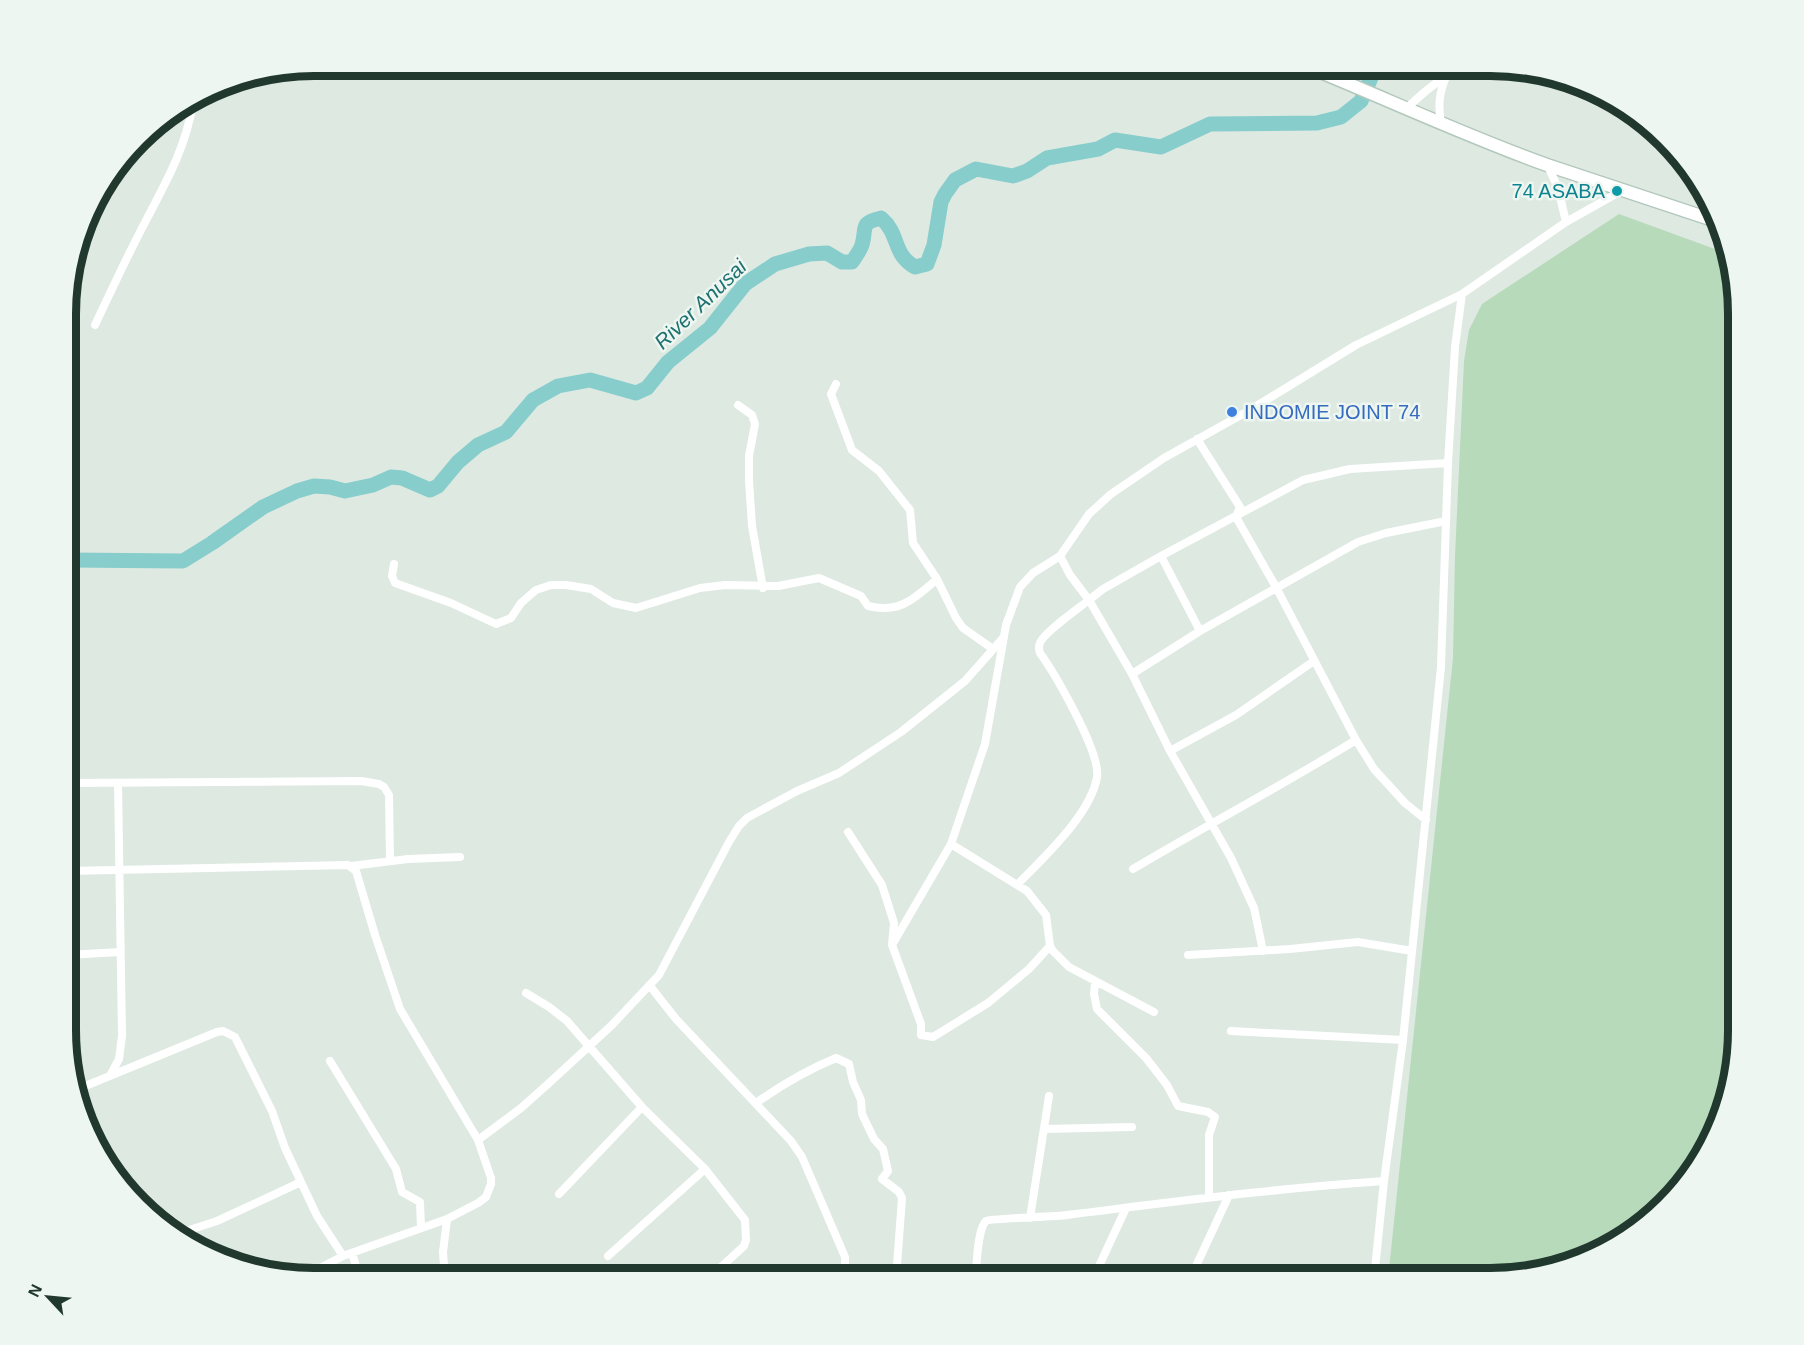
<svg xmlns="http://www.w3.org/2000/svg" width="1804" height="1345" font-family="Helvetica,sans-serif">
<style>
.green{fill:#b7daba}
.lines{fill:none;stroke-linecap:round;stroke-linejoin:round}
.river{stroke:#87cdcc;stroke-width:15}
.secondary-casing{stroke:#b2c8bc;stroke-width:15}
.street{stroke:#fff;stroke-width:8}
.secondary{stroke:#fff;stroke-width:12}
.culture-dot{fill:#0f9aa8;stroke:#eef6f1;stroke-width:2}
.shop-dot{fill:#3f7fe0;stroke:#eef6f1;stroke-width:2}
.labels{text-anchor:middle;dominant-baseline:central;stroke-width:5;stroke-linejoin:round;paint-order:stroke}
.culture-label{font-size:20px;fill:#0d838f;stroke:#eef6f1;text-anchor:end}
.shop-label{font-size:20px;fill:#366cbe;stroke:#eef6f1;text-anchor:start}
.water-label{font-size:21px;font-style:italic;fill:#1d7170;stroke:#eef6f1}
.rim{fill:none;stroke:#20382d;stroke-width:8}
</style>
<rect width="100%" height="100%" fill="#dee9e2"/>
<!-- green -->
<path class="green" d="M1619,214l104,38 15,63 -1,732 -18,79 -43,68 -77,59 -110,26h-101l65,-621 2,-102 9,-195 5,-31 13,-26z"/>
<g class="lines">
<!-- river -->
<path class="river" d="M68,560l115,1 29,-18 51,-36 34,-16 17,-5 16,1 15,4 28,-6 18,-8 11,1 28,12 8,-4 20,-24 20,-17 28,-13 27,-32 25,-14 32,-6 46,13 11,-5 21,-26 42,-34 35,-44 30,-20 34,-10 18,-1 15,9h10c3,-5 8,-11 10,-17 5,-17 -3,-22 19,-27 19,16 11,36 34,49l12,-3 7,-19 7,-43 4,-8 10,-14 21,-11 37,7 14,-5 20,-13 51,-9 17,-9 46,7 49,-23 107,-1 24,-6 20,-16 15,-35"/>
<!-- secondary casing -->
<g class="secondary-casing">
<path id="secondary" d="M1306,66c81,33 160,70 241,99 56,19 113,37 169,56"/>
</g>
<!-- street -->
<path class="street" d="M1408,107c18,-17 39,-36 65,-40
M1441,123c-3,-17 -2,-30 5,-46
M1547,164l11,24 8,34
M95,325c15,-32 30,-64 46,-95 22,-43 44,-78 52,-127
M836,384l-5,10 21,56 27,21 31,39 3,33 24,36 19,39 7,10 30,21
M738,405l14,10 3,9 -6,32v25l3,45 11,62
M1197,439l43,68 -4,10 41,72 79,151 18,29 31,34 21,17
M1060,556l10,19 19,25 14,-11 58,-33 142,-76 47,-11 98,-6
M1161,556l39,75
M394,564l-2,12 3,7 56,20 45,21 15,-6 10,-15 15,-13 15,-5h15l25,4 22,14 23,5 64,-20 25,-3 53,1 41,-8 42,18 7,10c32,8 47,-8 69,-27
M1132,674l68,-43 158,-89 28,-9 60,-12
M1170,751l66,-36 78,-54
M67,783l294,-2 18,3 5,3 5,8 1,66
M848,832l34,53 12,38 -2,22 29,79v11l12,2 55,-34 41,-34 21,-23
M951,844l76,47 19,24 4,31 3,5 16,16 85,45
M351,866l57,-7 52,-2
M1133,869c74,-44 150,-84 223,-129
M67,871l281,-6 8,6 19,64 25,74 78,131 13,38v6l-5,13 -8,6 -31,16 -104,37 -42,22
M1018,884c26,-27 73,-70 79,-107 4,-24 -42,-103 -57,-124 -1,-4 -2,-6 0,-10 3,-10 39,-35 49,-43l43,74 38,77 61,107 23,50 9,43
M892,945l59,-101 34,-100 21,-119 14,-38 13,-14 27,-17 29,-42 22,-20 53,-36 86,-48 106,-65 106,-51 104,-72 57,-32
M67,955l53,-3
M1188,955l102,-6 68,-7 54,9
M1095,981l-1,13 3,15 49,49 21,27 11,21 30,6 7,5 -6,18v61
M650,986l26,33 115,122 11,16 43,100v9l-15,13
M526,993l23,14 18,14 75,86 63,62 40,51 1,20 -2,6 -36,33
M1231,1031l172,9
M330,1061l66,108 6,23 18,10 1,26
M111,1074l8,-15 3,-23 -4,-253
M78,1089l139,-57 6,-1 12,6 37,74 13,37 32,68 26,40
M756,1103c24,-17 51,-33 80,-45l13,6 4,18 8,18 1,14 12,25 9,10 5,22 -6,8 17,13 3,6 -6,81
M1044,1129l88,-2
M478,1140l43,-32 27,-24 64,-59 47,-50 70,-133 10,-16 8,-8 50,-27 42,-18 62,-41 64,-51 39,-44
M559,1194l83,-87
M1030,1218l19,-122
M177,1234l40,-13 84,-39
M352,1253l8,26
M608,1256l97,-87
M445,1279l-2,-27 4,-33
M975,1279c2,-12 2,-50 11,-58 4,-3 69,-4 81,-6 106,-13 211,-27 317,-34
M1093,1279l33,-71
M1190,1279l39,-84
M1374,1279l10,-98 19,-141 38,-373 7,-204 7,-116 7,-53"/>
<!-- secondary -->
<use href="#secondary" class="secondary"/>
</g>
<!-- markers -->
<circle class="culture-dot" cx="1617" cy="191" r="6"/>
<circle class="shop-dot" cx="1232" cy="412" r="6"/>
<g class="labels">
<!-- culture labels -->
<g class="culture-label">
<text x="1605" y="191">74 ASABA</text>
</g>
<!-- shop labels -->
<g class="shop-label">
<text x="1244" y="412">INDOMIE JOINT 74</text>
</g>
<!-- water labels -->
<g class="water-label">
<text transform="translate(700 304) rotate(-44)">River Anusai</text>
</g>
</g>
<!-- crop -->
<path d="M0 0H1804V1345H0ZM314 76H1490A238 238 0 0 1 1728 314V1030A238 238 0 0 1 1490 1268H314A238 238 0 0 1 76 1030V314A238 238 0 0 1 314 76Z" fill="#eef6f1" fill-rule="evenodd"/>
<path class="rim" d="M314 76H1490A238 238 0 0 1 1728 314V1030A238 238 0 0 1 1490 1268H314A238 238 0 0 1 76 1030V314A238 238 0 0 1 314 76Z"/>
<!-- north arrow -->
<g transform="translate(48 1297) rotate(296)" stroke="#eef6f1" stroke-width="4.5" paint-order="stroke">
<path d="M0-4.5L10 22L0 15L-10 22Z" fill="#20382d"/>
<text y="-9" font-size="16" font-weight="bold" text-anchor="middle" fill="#20382d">N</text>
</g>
</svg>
